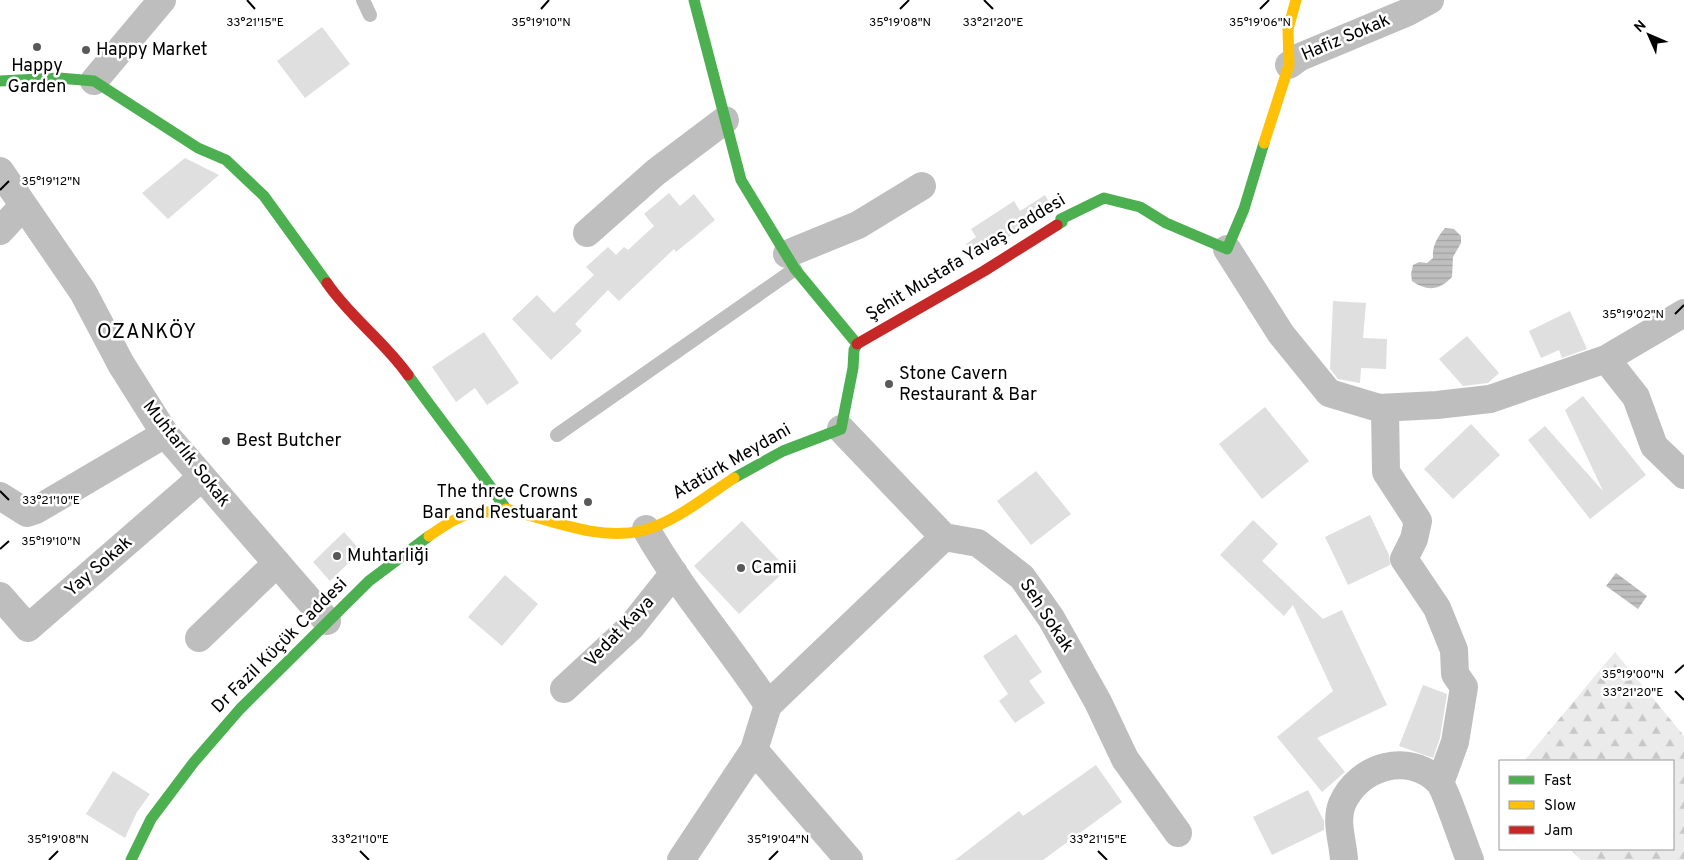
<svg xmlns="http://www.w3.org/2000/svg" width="1684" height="860" font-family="Overpass,sans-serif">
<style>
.forest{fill:url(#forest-firs)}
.water{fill:url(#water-rules)}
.building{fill:#dfdfdf}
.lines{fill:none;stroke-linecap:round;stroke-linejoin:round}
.lane{stroke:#bebebe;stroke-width:14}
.street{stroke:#bebebe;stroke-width:28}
.fast{stroke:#4caf50;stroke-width:11}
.slow{stroke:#ffc107;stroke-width:11}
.jam{stroke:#c62828;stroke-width:11}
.ticks{fill:none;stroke:#000;stroke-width:2}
.poi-dot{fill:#595959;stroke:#fff;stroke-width:2}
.labels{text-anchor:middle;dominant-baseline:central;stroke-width:5;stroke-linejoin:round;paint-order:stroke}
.street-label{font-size:18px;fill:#000;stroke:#fff}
.poi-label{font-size:18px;fill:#000;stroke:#fff;text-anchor:start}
.quarter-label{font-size:20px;letter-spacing:1px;fill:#000;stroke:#fff}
.ticks-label{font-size:12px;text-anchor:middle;fill:#000;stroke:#fff;stroke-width:5;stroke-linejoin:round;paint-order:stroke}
</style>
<defs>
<pattern id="forest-firs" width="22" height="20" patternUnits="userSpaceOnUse" patternTransform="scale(1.25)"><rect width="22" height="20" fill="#ebebeb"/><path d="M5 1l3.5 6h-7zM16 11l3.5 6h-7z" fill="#c8c8c8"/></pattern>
<pattern id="water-rules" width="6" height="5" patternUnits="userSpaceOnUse" patternTransform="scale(1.25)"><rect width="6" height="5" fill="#bebebe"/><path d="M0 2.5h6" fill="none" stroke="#a2a2a2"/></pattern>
</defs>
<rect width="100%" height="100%" fill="#fff"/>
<!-- forest -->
<path class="forest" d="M1615,652l69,84v124h-103l-11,-11h103v-88h-149z"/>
<!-- water -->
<path class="water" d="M1445,228l9,1 7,7v7l-8,14 -1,20c-12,13 -25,15 -40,4l-1,-7 2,-9 6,-3 8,1 6,-5c-1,-12 4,-20 12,-30z
M1616,573l31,23 -9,13 -32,-23z"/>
<!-- building -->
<path class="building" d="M322,27l28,37 -45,34 -28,-37z
M185,158l34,17 -51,44 -26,-26z
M669,193l11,13 14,-12 21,26 -39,32 -2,-3 -55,52 -11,-11 -33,34 7,7 -31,29 -39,-41 25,-24 17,18 40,-38 -8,-8 22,-20 8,8 8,-8 4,3 26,-24 -10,-12z
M1045,195l7,12 -5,6 -72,45 -9,-14 10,-7 -5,-8 43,-28 6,10z
M1333,301l33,2 -3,35 24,1 -1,30 -25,-1 -1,15 -22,-4 -8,-10z
M1570,311l17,38 -25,9 -3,-8 -18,8 -12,-27z
M484,332l35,51 -32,22 -12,-17 -19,14 -24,-35z
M1467,336l32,37 -11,10 -25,3 -24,-27z
M1583,396l63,79 -56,44 -62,-79 17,-14 58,65 -38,-81z
M1265,407l44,54 -47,38 -43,-55z
M1471,424l29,31 -47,44 -29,-30z
M1036,471l35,43 -40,31 -34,-44z
M1370,515l19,40 1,10 -42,20 -23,-48z
M1253,520l25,24 -16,17 61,58 19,-9 45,95 -70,33 28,34 -23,20 -45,-55 56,-46 -40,-86 -9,11 -64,-61z
M742,521l45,48 -48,45 -45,-48z
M344,532l17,19 -31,30 -17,-19z
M505,575l33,29 -36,42 -34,-29z
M1016,634l26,38 -13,9 16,22 -30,20 -16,-22 9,-7 -25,-38z
M1423,685l24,9 -7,44 -7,20 -34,-12z
M1096,765l26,37 -79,58h-88l64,-49 4,5z
M113,771l37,23 -13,18 -12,26 -39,-24z
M1308,790l16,31v9l-52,25 -19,-38z"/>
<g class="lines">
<!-- lane -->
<path class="lane" d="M363,0l7,15
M557,435l238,-166"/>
<!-- street -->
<path class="street" d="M1289,65l11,-8 108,-45 22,-12
M94,81l68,-81
M0,171l83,121 38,72 44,70 162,187
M0,231l23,-25
M587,233l69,-61 69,-52
M1227,249l54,85 48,59 50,15 58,-3 53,-6 116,-40 78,-46
M787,254l71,-29 64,-39
M1606,359l30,38 18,49 30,29
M1385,408l1,64 32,49 -4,18 -10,20 33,49 17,42 1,24 9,13 -9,55 -15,41
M841,429l103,108 34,6 44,34 29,41 47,84 27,57 53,74
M0,496l27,17 9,-3 129,-76
M646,529c35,62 83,116 122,176l-14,45 95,110
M0,596l28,32 174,-151
M199,638l77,-74
M564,689l67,-62 43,-54
M768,705l176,-168
M681,860l73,-110
M1344,860c-1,-19 -9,-38 -2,-56 16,-38 67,-53 97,-22 7,8 25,64 31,78"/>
<!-- fast -->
<path class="fast" d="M694,0l47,180 54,89 62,75
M0,81l59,-3 35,3 104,67 28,12 38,36 63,87
M1057,225l5,-3 -1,-3 43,-21 36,9 26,16 61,26 17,-40 20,-66
M408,375c32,45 67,88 98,134
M734,478l49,-27 58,-22 12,-61 1,-18 3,-6
M131,860l20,-41 43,-57 46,-53 129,-128 60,-45"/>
<!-- slow -->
<path class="slow" d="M1264,143l25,-78 -1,-36 8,-29
M429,536c15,-10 31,-22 50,-24 9,-1 19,2 27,-3 43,10 90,32 135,22 33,-8 64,-34 93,-53"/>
<!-- jam -->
<path class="jam" d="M327,283c23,34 57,58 81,92
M857,344l127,-73 73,-46"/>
</g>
<!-- ticks -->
<path class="ticks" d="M247,0l8,9M984,0l9,9M541,9l8,-9M900,9l9,-9M1260,9l9,-9M0,190l9,-9M1675,314l9,-9M0,491l9,9M0,549l9,-8M1675,673l9,-8M1675,691l9,9M360,851l9,9M1098,851l9,9M49,860l9,-9M769,860l9,-9"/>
<!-- markers -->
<g class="poi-dot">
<circle cx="37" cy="47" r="5"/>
<circle cx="86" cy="50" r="5"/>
<circle cx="889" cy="384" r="5"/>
<circle cx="226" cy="441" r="5"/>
<circle cx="588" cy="502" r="5"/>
<circle cx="337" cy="556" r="5"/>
<circle cx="741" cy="568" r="5"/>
</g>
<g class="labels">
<!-- street labels -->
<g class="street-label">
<text transform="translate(1346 38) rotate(-23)">Hafiz Sokak</text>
<text transform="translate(966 258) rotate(-31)">Şehit Mustafa Yavaş Caddesi</text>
<text transform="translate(186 454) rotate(52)">Muhtarlık Sokak</text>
<text transform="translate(732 462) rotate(-30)">Atatürk Meydani</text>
<text transform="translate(99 567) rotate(-41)">Yay Sokak</text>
<text transform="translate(1046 616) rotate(57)">Seh Sokak</text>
<text transform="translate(620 632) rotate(-46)">Vedat Kaya</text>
<text transform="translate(280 646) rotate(-45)">Dr Fazil Kϋçϋk Caddesi</text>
</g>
<!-- poi labels -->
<g class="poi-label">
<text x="96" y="50">Happy Market</text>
<text x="37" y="66" text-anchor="middle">Happy<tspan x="37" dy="21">Garden</tspan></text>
<text x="899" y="374">Stone Cavern<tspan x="899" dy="21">Restaurant &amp; Bar</tspan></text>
<text x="236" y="441">Best Butcher</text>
<text x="578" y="492" text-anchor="end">The three Crowns<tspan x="578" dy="21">Bar and Restuarant</tspan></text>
<text x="347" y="556">Muhtarliği</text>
<text x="751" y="568">Camii</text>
</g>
<!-- quarter labels -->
<g class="quarter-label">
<text x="147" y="333">OZANKÖY</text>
</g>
</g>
<g class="ticks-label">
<text x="255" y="26">33°21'15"E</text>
<text x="541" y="26">35°19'10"N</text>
<text x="900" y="26">35°19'08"N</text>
<text x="993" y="26">33°21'20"E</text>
<text x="1260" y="26">35°19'06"N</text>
<text x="51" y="185">35°19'12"N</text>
<text x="1633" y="318">35°19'02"N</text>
<text x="51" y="504">33°21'10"E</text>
<text x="51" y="545">35°19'10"N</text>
<text x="1633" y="678">35°19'00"N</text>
<text x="1633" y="696">33°21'20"E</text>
<text x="58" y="843">35°19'08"N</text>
<text x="778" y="843">35°19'04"N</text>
<text x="360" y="843">33°21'10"E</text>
<text x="1098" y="843">33°21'15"E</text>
</g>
<!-- legend -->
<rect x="1499" y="760" width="175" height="90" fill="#ffffff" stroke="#999999"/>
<rect x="1509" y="776" width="25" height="8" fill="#4caf50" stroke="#999999"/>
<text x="1544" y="785" font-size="15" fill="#000000">Fast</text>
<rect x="1509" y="801" width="25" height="8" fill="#ffc107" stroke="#999999"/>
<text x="1544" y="810" font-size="15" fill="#000000">Slow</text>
<rect x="1509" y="826" width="25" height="8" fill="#c62828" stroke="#999999"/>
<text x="1544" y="835" font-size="15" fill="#000000">Jam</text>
<!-- north arrow -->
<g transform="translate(1649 35) rotate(315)" stroke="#ffffff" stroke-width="4" paint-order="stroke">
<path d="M0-4L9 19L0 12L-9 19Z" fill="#000000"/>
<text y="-8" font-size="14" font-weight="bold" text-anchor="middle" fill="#000000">N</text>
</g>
</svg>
